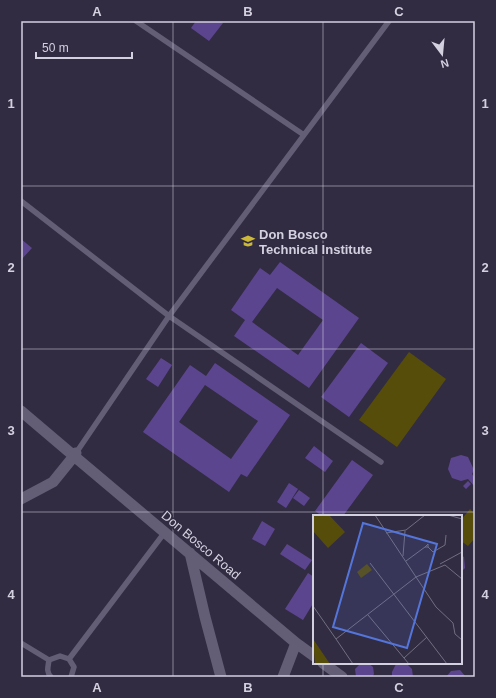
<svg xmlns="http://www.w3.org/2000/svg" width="496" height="698" font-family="Arial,sans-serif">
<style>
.green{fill:#574d0a}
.building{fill:#5c458f;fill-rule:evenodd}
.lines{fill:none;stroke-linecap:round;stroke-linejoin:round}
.lane{stroke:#635d76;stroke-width:5.5}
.street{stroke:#635d76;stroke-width:11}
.grid{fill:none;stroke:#d3d0df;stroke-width:1;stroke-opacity:0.55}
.labels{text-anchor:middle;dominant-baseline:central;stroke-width:3.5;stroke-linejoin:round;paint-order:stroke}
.poi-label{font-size:13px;font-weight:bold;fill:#d3d0df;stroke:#322c42;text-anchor:start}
.street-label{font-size:13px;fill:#d3d0df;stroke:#322c42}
.inset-road{fill:none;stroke:#726e81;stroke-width:1}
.view{fill:#5475da;fill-opacity:0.15;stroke:#5475da;stroke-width:2}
.inset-edge{fill:none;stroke:#d3d0df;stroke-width:2}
.neatline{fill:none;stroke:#d3d0df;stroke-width:1.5}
.grid-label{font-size:13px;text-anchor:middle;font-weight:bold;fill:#d3d0df}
</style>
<rect width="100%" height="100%" fill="#322c42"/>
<!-- green -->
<path class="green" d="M409,352l37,27 -49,68 -38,-27z
M470,509l5,5v24l-7,8 -7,-5v-21z"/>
<!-- building -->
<path class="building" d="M196,21h24l3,2 -14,18 -18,-13z
M21,239l11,9 -11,12z
M280,262l79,56 -50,70 -75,-52 11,-16 -14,-10 29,-42 10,7zM277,288l46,32 -25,35 -46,-33z
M361,343l27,20 -39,54 -28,-20z
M161,358l11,7 -14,22 -12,-8z
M215,363l75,52 -43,62 -6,-3 -12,18 -86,-60 47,-67 16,11zM205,385l53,36 -27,38 -52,-37z
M314,446l19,15 -8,11 -20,-14z
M461,455l7,2 6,13 -2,4 3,4v9l-7,-8 -7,2 -9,-3 -4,-9 3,-11z
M352,460l21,15 -30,41h-21l-7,-5z
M468,481l3,3 -5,5 -3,-3z
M289,483l9,6 -12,19 -9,-6z
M299,490l11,8 -6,8 -11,-8z
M262,521l13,8 -10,17 -13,-7z
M287,544l25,16 -7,10 -25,-16z
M461,555l3,2 1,11 -4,4z
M308,573l6,4v25l-11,18 -18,-11z
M368,663l5,4 1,7 -2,3h-16l-1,-8 5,-5z
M406,663l6,6 1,8h-21v-5l4,-8z
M460,670l6,7h-20l5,-6z"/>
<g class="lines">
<!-- lane -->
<path class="lane" d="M136,21l168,114
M21,201l148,115 212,146
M76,453l93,-137 220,-295
M21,643l28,17
M69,659l96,-127
M51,677c-5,-5 -3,-10 -2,-17l11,-4 9,3 5,8 -3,10"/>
<!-- street -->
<path class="street" d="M21,411l53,45 -21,26 -32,17
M76,453l-2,3 222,187 18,13
M190,553l15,64 16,60
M323,663l19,14
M283,677l13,-34"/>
</g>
<!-- grid -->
<path class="grid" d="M173,21v656M323,21v495M21,186h454M21,349h454M21,512h454M323,663v14"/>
<!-- icons -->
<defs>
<g id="school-bare" transform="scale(1.08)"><path d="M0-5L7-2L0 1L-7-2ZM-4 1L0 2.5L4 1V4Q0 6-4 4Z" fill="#cdb938" stroke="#322c42" stroke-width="2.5" paint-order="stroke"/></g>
</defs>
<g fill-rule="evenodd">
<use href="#school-bare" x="248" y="241"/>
</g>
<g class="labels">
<!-- poi labels -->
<g class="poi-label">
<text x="259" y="234">Don Bosco<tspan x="259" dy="15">Technical Institute</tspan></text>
</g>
<!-- street labels -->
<g class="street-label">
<text transform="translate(201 545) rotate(40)">Don Bosco Road</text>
</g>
</g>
<!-- overview -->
<g transform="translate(313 515)">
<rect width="149" height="149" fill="#322c42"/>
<path d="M2,0h14l16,17 -17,16 -15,-17v-13zM54,49l5,6 -11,8 -4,-6zM0,124l17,25h-15z" fill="#574d0a"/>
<path class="inset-road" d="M135,0l14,4M73,18l20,-3 19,-15M115,32l5,5 12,-7 1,-10M90,41l2,-25M93,46l19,-14h3v-3l-3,3M57,48l77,101M127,49l22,-12M149,64l-17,-14 -29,12 20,30 17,16 2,11 7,6M0,91l23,33 80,-62 -41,-62M55,100l41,49M23,124l17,25M91,143l23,-21"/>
<path class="view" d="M50,8l74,21 -30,104 -74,-21z"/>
<rect width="149" height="149" class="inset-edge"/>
</g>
<!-- border -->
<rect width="496" height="698" fill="none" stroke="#322c42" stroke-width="44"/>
<!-- north arrow -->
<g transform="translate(442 54) rotate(164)" stroke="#322c42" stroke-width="3" paint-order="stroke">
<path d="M0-3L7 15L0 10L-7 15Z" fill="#d3d0df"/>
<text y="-6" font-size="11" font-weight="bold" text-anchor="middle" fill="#d3d0df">N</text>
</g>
<!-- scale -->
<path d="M36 52v6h96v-6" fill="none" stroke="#d3d0df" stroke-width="2"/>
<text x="42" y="52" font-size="12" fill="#d3d0df" stroke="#322c42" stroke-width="3" paint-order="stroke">50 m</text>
<rect x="22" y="22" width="452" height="654" class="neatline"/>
<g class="grid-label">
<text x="97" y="16">A</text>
<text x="248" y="16">B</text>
<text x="399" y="16">C</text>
<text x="11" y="108">1</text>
<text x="485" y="108">1</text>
<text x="11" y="272">2</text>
<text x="485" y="272">2</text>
<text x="11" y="435">3</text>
<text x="485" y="435">3</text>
<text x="11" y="599">4</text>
<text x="485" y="599">4</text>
<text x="97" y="692">A</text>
<text x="248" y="692">B</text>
<text x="399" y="692">C</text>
</g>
</svg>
